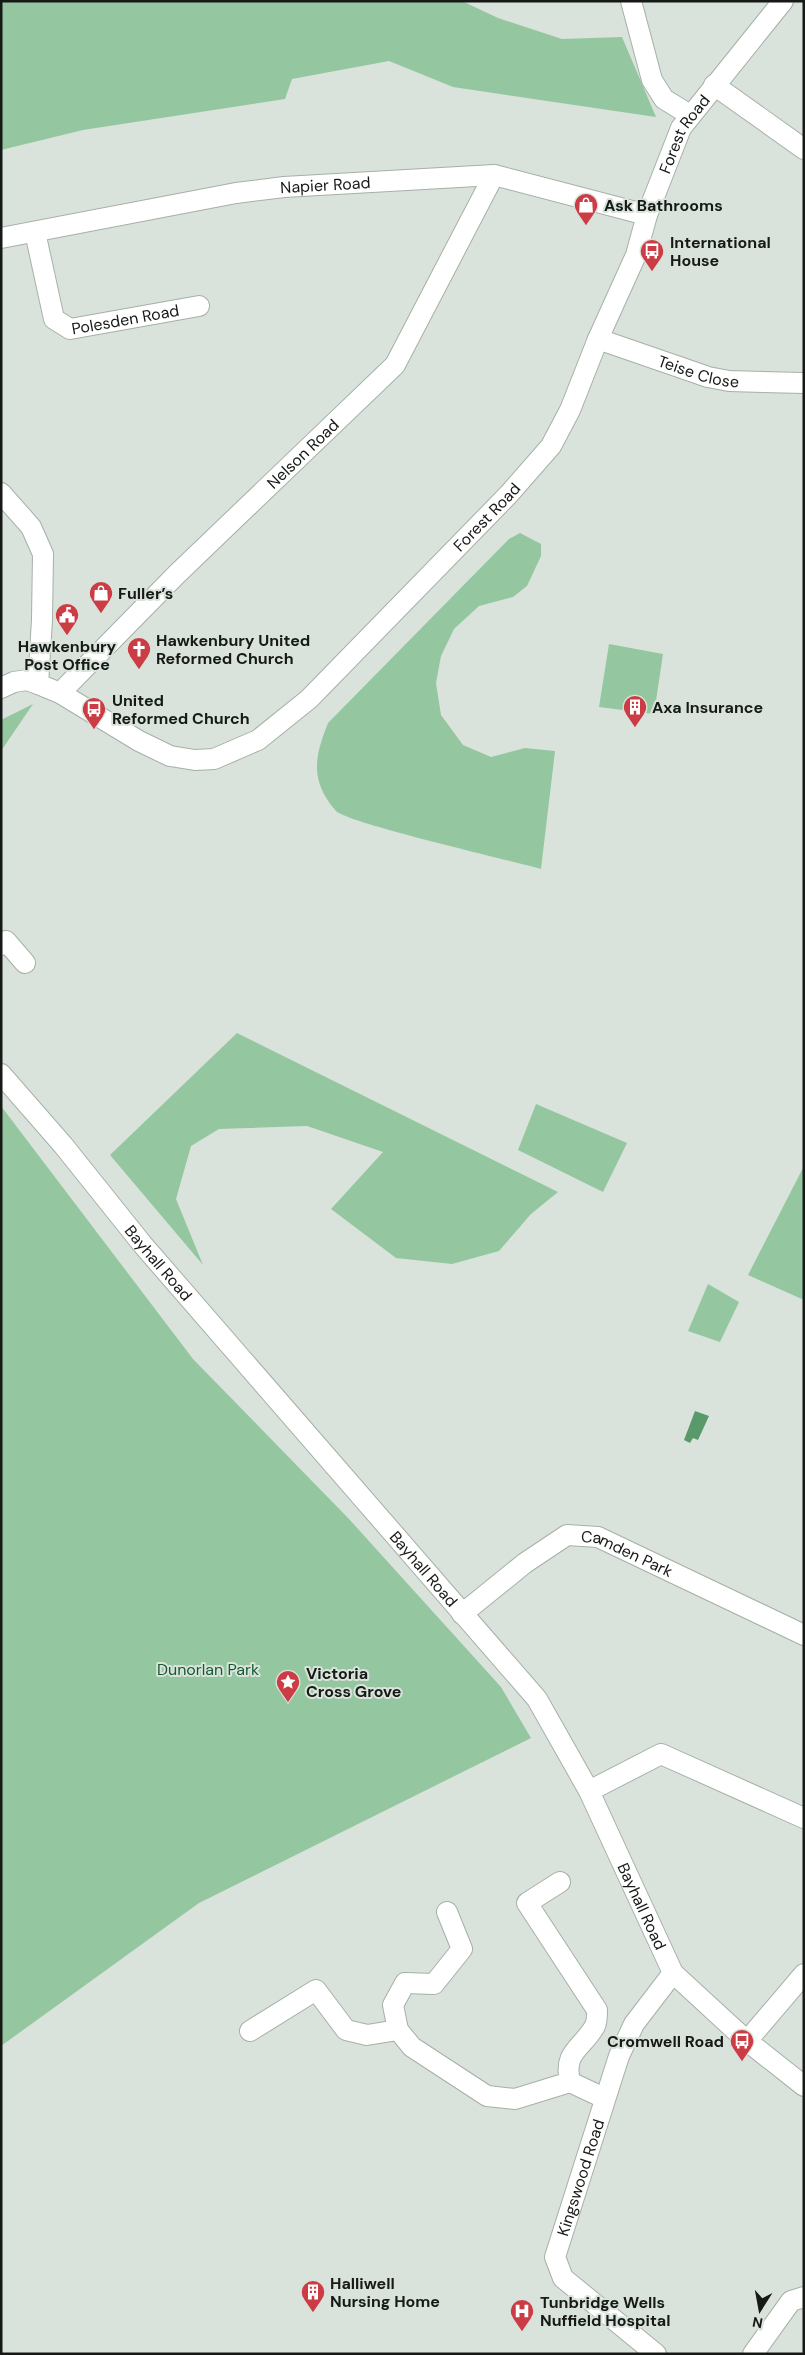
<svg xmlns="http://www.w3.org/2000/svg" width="805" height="2355" font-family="'DM Sans',sans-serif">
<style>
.green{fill:#94c79f}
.water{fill:#5a996a}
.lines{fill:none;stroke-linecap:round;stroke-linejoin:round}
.minor-casing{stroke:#a6b0a7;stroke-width:22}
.minor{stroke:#fff;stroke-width:20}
.labels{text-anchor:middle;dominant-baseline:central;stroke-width:4;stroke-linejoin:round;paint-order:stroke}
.street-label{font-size:16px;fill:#161916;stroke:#d9e3db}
.poi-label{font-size:16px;font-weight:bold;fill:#161916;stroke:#d9e3db;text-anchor:start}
.park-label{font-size:16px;fill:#135a2e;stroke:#d9e3db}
</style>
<rect width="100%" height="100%" fill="#d9e3db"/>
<!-- green -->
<path class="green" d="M1,1h461l36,17 64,21 60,-2 34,80 -203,-30 -64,-26 -97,18 -7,20 -202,31 -82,20z
M520,533l21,11v12l-14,30 -14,11 -34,9 -25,23 -13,27 -5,27 5,32 22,30 28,12 34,-9 30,3 -14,118c-28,-8 -194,-46 -205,-58 -26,-30 -22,-53 -8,-88l181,-184z
M609,644l54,10 -9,60 -55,-7z
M33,704l-32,47v-31z
M237,1033l321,159 -27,22 -32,37 -47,13 -56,-6 -65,-49 52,-57 -76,-26 -88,3 -28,17 -15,53 27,66 -93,-110z
M536,1104l91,39 -24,49 -85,-42z
M1,1106l192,253 156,160 152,168 30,51 -332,165 -198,143z
M804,1166v134l-56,-25z
M708,1284l31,18 -19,40 -32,-11z"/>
<!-- water -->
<path class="water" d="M695,1411l14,5 -11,24 -5,-2 -3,5 -6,-3z"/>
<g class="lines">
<!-- minor casing -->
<g class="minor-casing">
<g id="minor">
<path d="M631,1l21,79 12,19 26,16"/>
<path d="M714,85l90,64"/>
<path id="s1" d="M35,232l19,87 16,10 129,-23"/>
<path id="s2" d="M1,238l235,-45 48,-6 210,-12 153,40"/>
<path id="s3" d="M598,339l110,38 21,4 75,2"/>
<path d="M1,493l30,34 12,27 -1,66 -4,64"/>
<path id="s4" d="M1,688l13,-6 13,-2 11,4 22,9 79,48 31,15 25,4 19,-1 44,-19 51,-41 200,-205 42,-48 19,-36 28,-71 38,-84 11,-40 34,-87 102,-127"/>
<path id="s5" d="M60,693l117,-119 218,-209 99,-190"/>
<path d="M1,945l5,-4 19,22"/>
<path id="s6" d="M1,1074l62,71 80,100 394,454 52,92 84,182 74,68 57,45"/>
<path id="s7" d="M462,1614l63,-51 42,-28 31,2 206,98"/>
<path d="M589,1791l72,-37 143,64"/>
<path d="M398,2030l-5,-25 12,-22 29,1 28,-35 -15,-37"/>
<path d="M250,2031l66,-41 30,40 21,5 31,-5 14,17 75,49 28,3 55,-17c-7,-31 12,-33 25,-56 2,-4 2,-11 2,-16l-70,-107 33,-21"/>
<path d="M747,2041l57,-67"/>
<path d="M570,2082l34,16"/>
<path id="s8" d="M656,2354l-93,-76 -8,-21 64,-201 15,-32 39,-51"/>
<path d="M753,2354l38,-53 13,-4"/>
</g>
</g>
<!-- minor -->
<use href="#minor" class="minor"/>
</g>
<!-- icons -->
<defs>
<g id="shop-pin" transform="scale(1.25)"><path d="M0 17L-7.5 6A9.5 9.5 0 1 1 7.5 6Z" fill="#cc3c45" stroke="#d9e3db"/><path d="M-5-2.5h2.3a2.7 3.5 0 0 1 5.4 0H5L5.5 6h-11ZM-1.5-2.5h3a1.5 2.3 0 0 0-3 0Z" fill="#fff"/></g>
<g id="bus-pin" transform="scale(1.25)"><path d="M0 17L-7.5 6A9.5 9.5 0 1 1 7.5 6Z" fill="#cc3c45" stroke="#d9e3db"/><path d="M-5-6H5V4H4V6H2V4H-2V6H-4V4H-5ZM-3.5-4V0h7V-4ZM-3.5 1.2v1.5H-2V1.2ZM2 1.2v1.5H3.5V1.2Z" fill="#fff"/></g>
<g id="civic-pin" transform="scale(1.25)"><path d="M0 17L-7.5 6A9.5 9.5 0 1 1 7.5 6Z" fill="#cc3c45" stroke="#d9e3db"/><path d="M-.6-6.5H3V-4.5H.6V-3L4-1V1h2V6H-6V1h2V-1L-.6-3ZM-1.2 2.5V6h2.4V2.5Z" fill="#fff"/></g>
<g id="church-pin" transform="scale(1.25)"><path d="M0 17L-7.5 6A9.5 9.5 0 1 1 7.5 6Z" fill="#cc3c45" stroke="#d9e3db"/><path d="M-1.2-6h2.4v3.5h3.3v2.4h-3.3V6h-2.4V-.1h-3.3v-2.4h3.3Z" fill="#fff"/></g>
<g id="building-pin" transform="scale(1.25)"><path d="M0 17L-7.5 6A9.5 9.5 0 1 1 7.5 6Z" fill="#cc3c45" stroke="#d9e3db"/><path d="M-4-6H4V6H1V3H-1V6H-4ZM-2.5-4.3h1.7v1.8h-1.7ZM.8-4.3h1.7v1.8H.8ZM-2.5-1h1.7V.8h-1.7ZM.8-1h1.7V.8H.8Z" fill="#fff"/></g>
<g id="sight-pin" transform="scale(1.25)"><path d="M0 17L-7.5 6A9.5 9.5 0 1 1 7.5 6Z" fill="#cc3c45" stroke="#d9e3db"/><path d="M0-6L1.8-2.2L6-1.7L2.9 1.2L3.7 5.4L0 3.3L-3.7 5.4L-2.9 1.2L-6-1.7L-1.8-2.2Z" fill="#fff"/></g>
<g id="hospital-pin" transform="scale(1.25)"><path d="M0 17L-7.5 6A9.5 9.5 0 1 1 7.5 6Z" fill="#cc3c45" stroke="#d9e3db"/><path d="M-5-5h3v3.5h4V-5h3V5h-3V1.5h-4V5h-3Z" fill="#fff"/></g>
</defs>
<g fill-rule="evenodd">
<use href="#shop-pin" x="586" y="205"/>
<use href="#bus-pin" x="652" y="251"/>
<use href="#shop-pin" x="101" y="593"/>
<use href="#civic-pin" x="67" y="615"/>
<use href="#church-pin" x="139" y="649"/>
<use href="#building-pin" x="635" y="707"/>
<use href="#bus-pin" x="94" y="709"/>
<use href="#sight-pin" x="288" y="1682"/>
<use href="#bus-pin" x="742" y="2041"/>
<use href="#building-pin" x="313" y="2292"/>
<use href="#hospital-pin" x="522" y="2311"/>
</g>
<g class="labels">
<!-- street labels -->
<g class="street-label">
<text stroke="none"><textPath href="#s4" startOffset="1038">Forest Road</textPath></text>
<text stroke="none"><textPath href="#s2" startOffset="329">Napier Road</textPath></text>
<text stroke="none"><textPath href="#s1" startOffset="164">Polesden Road</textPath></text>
<text stroke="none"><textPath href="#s3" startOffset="106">Teise Close</textPath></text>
<text stroke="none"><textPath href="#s5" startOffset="341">Nelson Road</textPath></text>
<text stroke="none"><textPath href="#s4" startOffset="602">Forest Road</textPath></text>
<text stroke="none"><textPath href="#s6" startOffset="246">Bayhall Road</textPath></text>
<text stroke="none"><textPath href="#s7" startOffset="195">Camden Park</textPath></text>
<text stroke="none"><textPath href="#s6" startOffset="651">Bayhall Road</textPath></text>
<text stroke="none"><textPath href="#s6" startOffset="1056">Bayhall Road</textPath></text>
<text stroke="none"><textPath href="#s8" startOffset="226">Kingswood Road</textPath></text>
</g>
<!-- poi labels -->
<g class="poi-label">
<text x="604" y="205">Ask Bathrooms</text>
<text x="670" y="242">International<tspan x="670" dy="18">House</tspan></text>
<text x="118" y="593">Fuller’s</text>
<text x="156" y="640">Hawkenbury United<tspan x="156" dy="18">Reformed Church</tspan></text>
<text x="67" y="646" text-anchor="middle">Hawkenbury<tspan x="67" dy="18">Post Office</tspan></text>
<text x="112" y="700">United<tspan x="112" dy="18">Reformed Church</tspan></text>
<text x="652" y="707">Axa Insurance</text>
<text x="306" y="1673">Victoria<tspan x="306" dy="18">Cross Grove</tspan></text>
<text x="724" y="2041" text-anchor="end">Cromwell Road</text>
<text x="330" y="2283">Halliwell<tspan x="330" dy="18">Nursing Home</tspan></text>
<text x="540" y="2302">Tunbridge Wells<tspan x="540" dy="18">Nuffield Hospital</tspan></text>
</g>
<!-- park labels -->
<g class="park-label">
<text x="208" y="1669">Dunorlan Park</text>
</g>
</g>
<!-- border -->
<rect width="805" height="2355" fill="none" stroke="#161916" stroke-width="5"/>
<!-- north arrow -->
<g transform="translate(760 2310) rotate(191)" stroke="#d9e3db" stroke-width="4" paint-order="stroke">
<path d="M0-4L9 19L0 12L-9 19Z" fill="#161916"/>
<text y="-8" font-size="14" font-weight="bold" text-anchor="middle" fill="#161916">N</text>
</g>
</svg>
